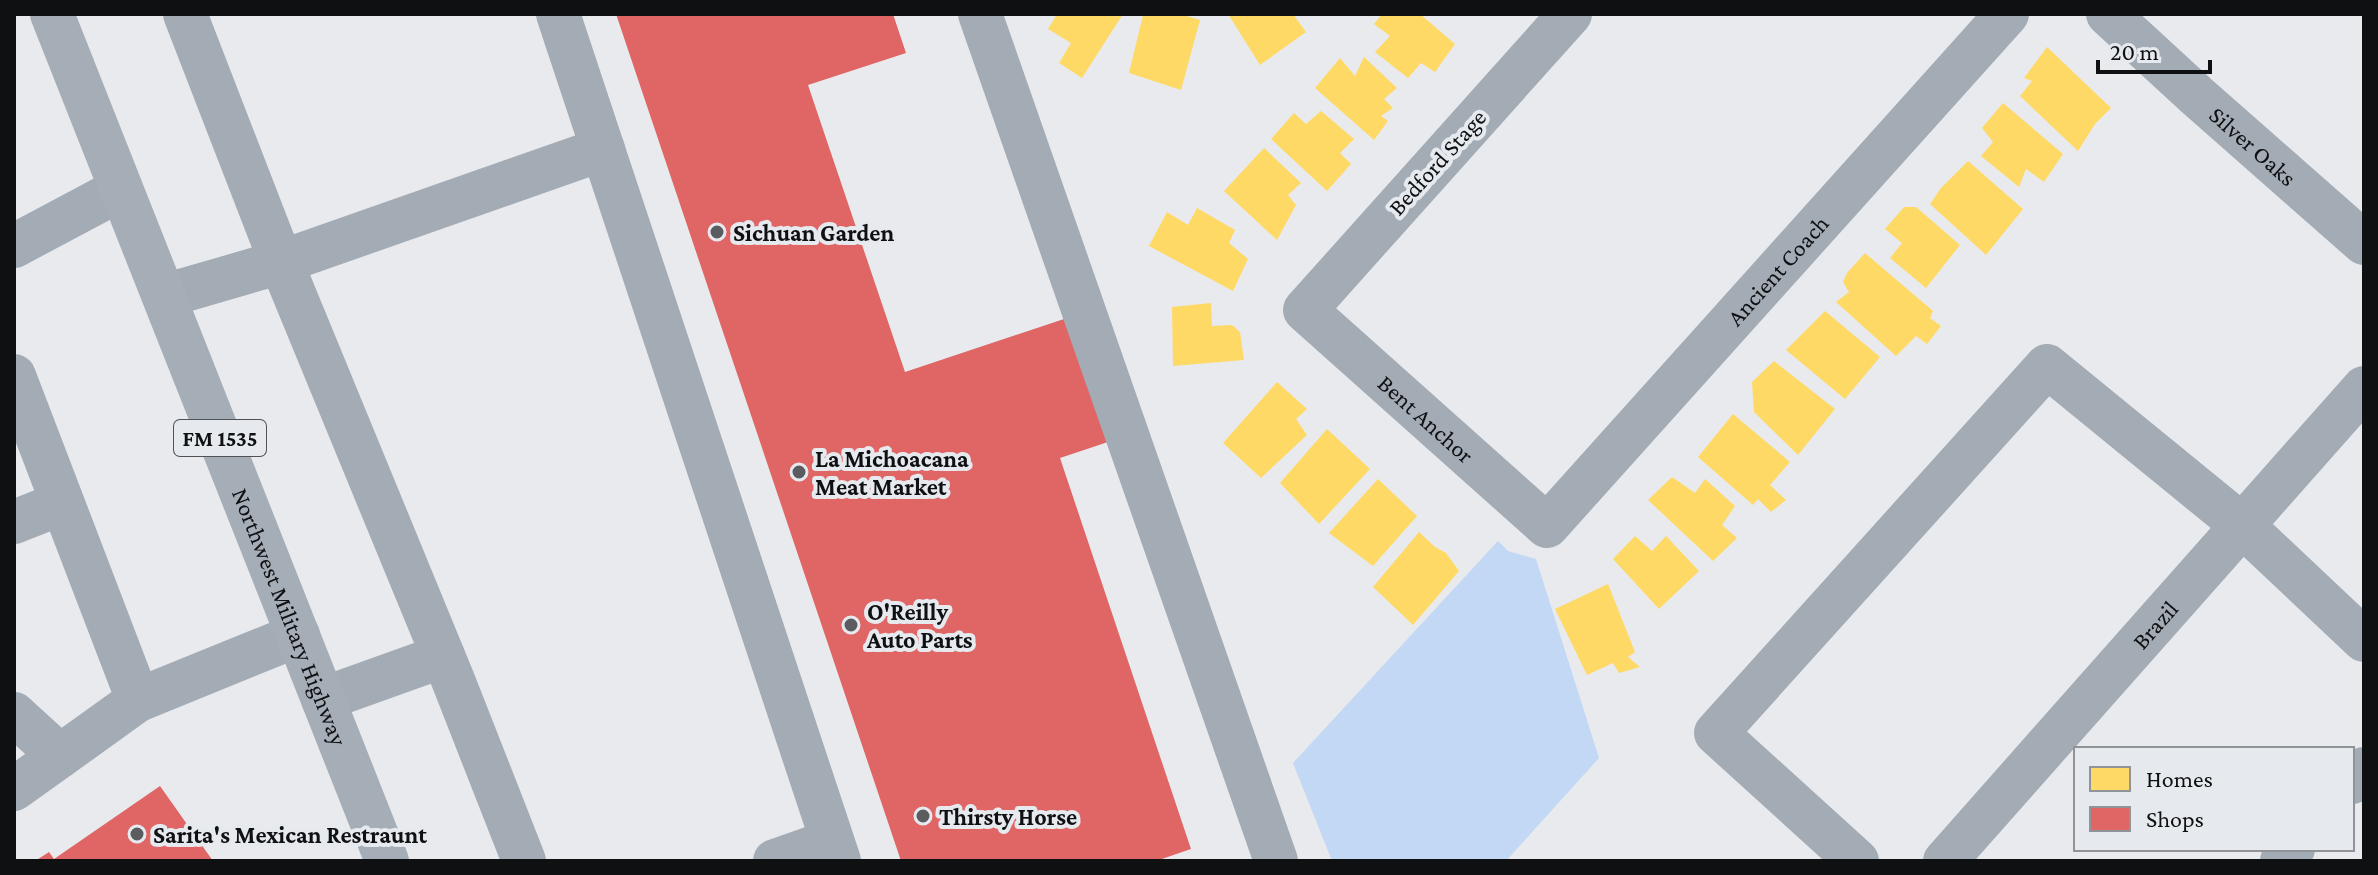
<svg xmlns="http://www.w3.org/2000/svg" width="2378" height="875" font-family="'Crimson Pro',serif">
<style>
.green{fill:#c2d8f5}
.homes{fill:#ffd966}
.shops{fill:#e06666}
.lines{fill:none;stroke-linecap:round;stroke-linejoin:round}
.minor{stroke:#a3abb5;stroke-width:44}
.major{stroke:#a5adb7;stroke-width:44}
.poi-dot{fill:#5b5c5f;stroke:#e6eaef;stroke-width:3}
.labels{text-anchor:middle;dominant-baseline:central;stroke-width:8;stroke-linejoin:round;paint-order:stroke}
.shield{fill:#e6eaef;stroke:#505154;stroke-width:2}
.shield-label{font-size:22px;font-weight:bold;fill:#0f1012}
.street-label{font-size:24px;fill:#0f1012;stroke:#e6eaef}
.poi-label{font-size:24px;font-weight:bold;fill:#0f1012;stroke:#e6eaef;text-anchor:start}
</style>
<rect width="100%" height="100%" fill="#e8eaed"/>
<!-- green -->
<path class="green" d="M1498,541l10,10 28,8 63,199 -93,103h-174l-39,-98z"/>
<!-- homes -->
<path class="homes" d="M1057,14h66l-41,64 -23,-15 12,-20 -23,-14z
M1180,14l20,6 -19,70 -52,-17 14,-58z
M1228,14h65l13,18 -46,33z
M1382,14h38l35,30 -20,28 -14,-9 -13,15 -33,-26 15,-16 -16,-12z
M2047,47l64,61 -16,16 -17,27 -58,-55 12,-15 -8,-3z
M1364,57l33,31 -13,11 9,9 -12,8 7,5 -14,19 -59,-52 25,-30 15,18z
M2003,103l60,51 -19,28 -18,-13 -7,18 -38,-31 12,-14 -11,-14z
M1321,111l33,28 -14,14 11,11 -24,27 -56,-52 23,-26 12,11z
M1264,148l37,35 -13,12 8,10 -19,35 -53,-49z
M1968,161l55,48 -37,46 -56,-51 11,-16z
M1904,207h12l44,38 -34,43 -36,-30 12,-15 -17,-14z
M1197,208l38,22 -6,13 19,16 -15,32 -84,-45 18,-34 21,13z
M1865,253l68,58 -3,7 11,8 -14,18 -11,-8 -20,20 -60,-54 13,-10 -6,-10 4,-9z
M1211,303l1,23 20,-1 8,7 4,28 -71,6 -1,-59z
M1825,311l55,46 -35,42 -59,-49z
M1774,361l61,48 -37,46 -44,-43 -2,-30z
M1277,382l30,27 -11,10 11,16 -46,43 -38,-35z
M1733,414l57,48 -20,23 16,15 -15,12 -13,-13 -5,6 -55,-48z
M1327,429l43,40 -51,55 -39,-41z
M1672,477l23,16 10,-14 30,27 -13,19 15,13 -24,23 -65,-61z
M1378,479l39,37 -44,50 -44,-33z
M1419,532l16,15 11,6 13,18 -46,54 -40,-38z
M1635,536l17,15 14,-15 33,35 -40,38 -46,-50z
M1608,584l27,68 -7,5 12,10 -21,6 -6,-10 -26,12 -32,-66z"/>
<!-- shops -->
<path class="shops" d="M616,14h277l13,39 -98,32 97,287 168,-56 41,124 -54,18 131,391 -35,12h-255z
M160,786l53,75h-178l14,-9 5,7z"/>
<g class="lines">
<!-- minor -->
<g class="minor">
<path d="M185,14l96,248 172,418 71,181"/>
<path d="M558,14l281,847"/>
<path d="M980,14l296,847"/>
<path id="s1" d="M1570,14l-265,296 242,216 460,-512"/>
<path id="s2" d="M2108,14l89,82 167,147"/>
<path d="M14,246l107,-57"/>
<path d="M164,296l117,-34 322,-113"/>
<path d="M14,376l124,324 -124,89"/>
<path d="M14,522l48,-19"/>
<path d="M323,699l120,-43"/>
<path d="M138,700l160,-65"/>
<path d="M14,714l46,42"/>
<path d="M2352,782l12,-13"/>
<path d="M775,861l57,-20"/>
<path d="M1857,861l-141,-128 331,-367 196,160 121,114"/>
<path id="s3" d="M1945,861l419,-473"/>
<path d="M2282,861l11,-12"/>
</g>
<!-- major -->
<path class="major" id="s4" d="M52,14l335,847"/>
</g>
<!-- markers -->
<g class="poi-dot">
<circle cx="717" cy="232" r="8"/>
<circle cx="799" cy="472" r="8"/>
<circle cx="851" cy="625" r="8"/>
<circle cx="923" cy="816" r="8"/>
<circle cx="137" cy="834" r="8"/>
</g>
<g class="labels">
<!-- shield labels -->
<rect class="shield" x="174" y="420" width="92" height="36" rx="6"/>
<g class="shield-label">
<text x="220" y="438">FM 1535</text>
</g>
<!-- street labels -->
<g class="street-label">
<text stroke="none"><textPath href="#s2" startOffset="196">Silver Oaks</textPath></text>
<text transform="translate(1437 162) rotate(-48)">Bedford Stage</text>
<text stroke="none"><textPath href="#s1" startOffset="1066">Ancient Coach</textPath></text>
<text stroke="none"><textPath href="#s1" startOffset="560">Bent Anchor</textPath></text>
<text stroke="none"><textPath href="#s4" startOffset="648">Northwest Military Highway</textPath></text>
<text stroke="none"><textPath href="#s3" startOffset="316">Brazil</textPath></text>
</g>
<!-- poi labels -->
<g class="poi-label">
<text x="733" y="232">Sichuan Garden</text>
<text x="815" y="458">La Michoacana<tspan x="815" dy="28">Meat Market</tspan></text>
<text x="867" y="611">O'Reilly<tspan x="867" dy="28">Auto Parts</tspan></text>
<text x="939" y="816">Thirsty Horse</text>
<text x="153" y="834">Sarita's Mexican Restraunt</text>
</g>
</g>
<!-- border -->
<rect width="2378" height="875" fill="none" stroke="#0f1012" stroke-width="32"/>
<!-- legend -->
<rect x="2074" y="747" width="280" height="104" fill="#e6eaef" stroke="#909397" stroke-width="2"/>
<rect x="2090" y="767" width="40" height="24" fill="#ffd966" stroke="#909397" stroke-width="2"/>
<text x="2146" y="787" font-size="24" fill="#0f1012">Homes</text>
<rect x="2090" y="807" width="40" height="24" fill="#e06666" stroke="#909397" stroke-width="2"/>
<text x="2146" y="827" font-size="24" fill="#0f1012">Shops</text>
<!-- scale -->
<path d="M2098 60v12h112v-12" fill="none" stroke="#0f1012" stroke-width="4"/>
<text x="2110" y="60" font-size="24" fill="#0f1012" stroke="#e6eaef" stroke-width="6" paint-order="stroke">20 m</text>
</svg>
